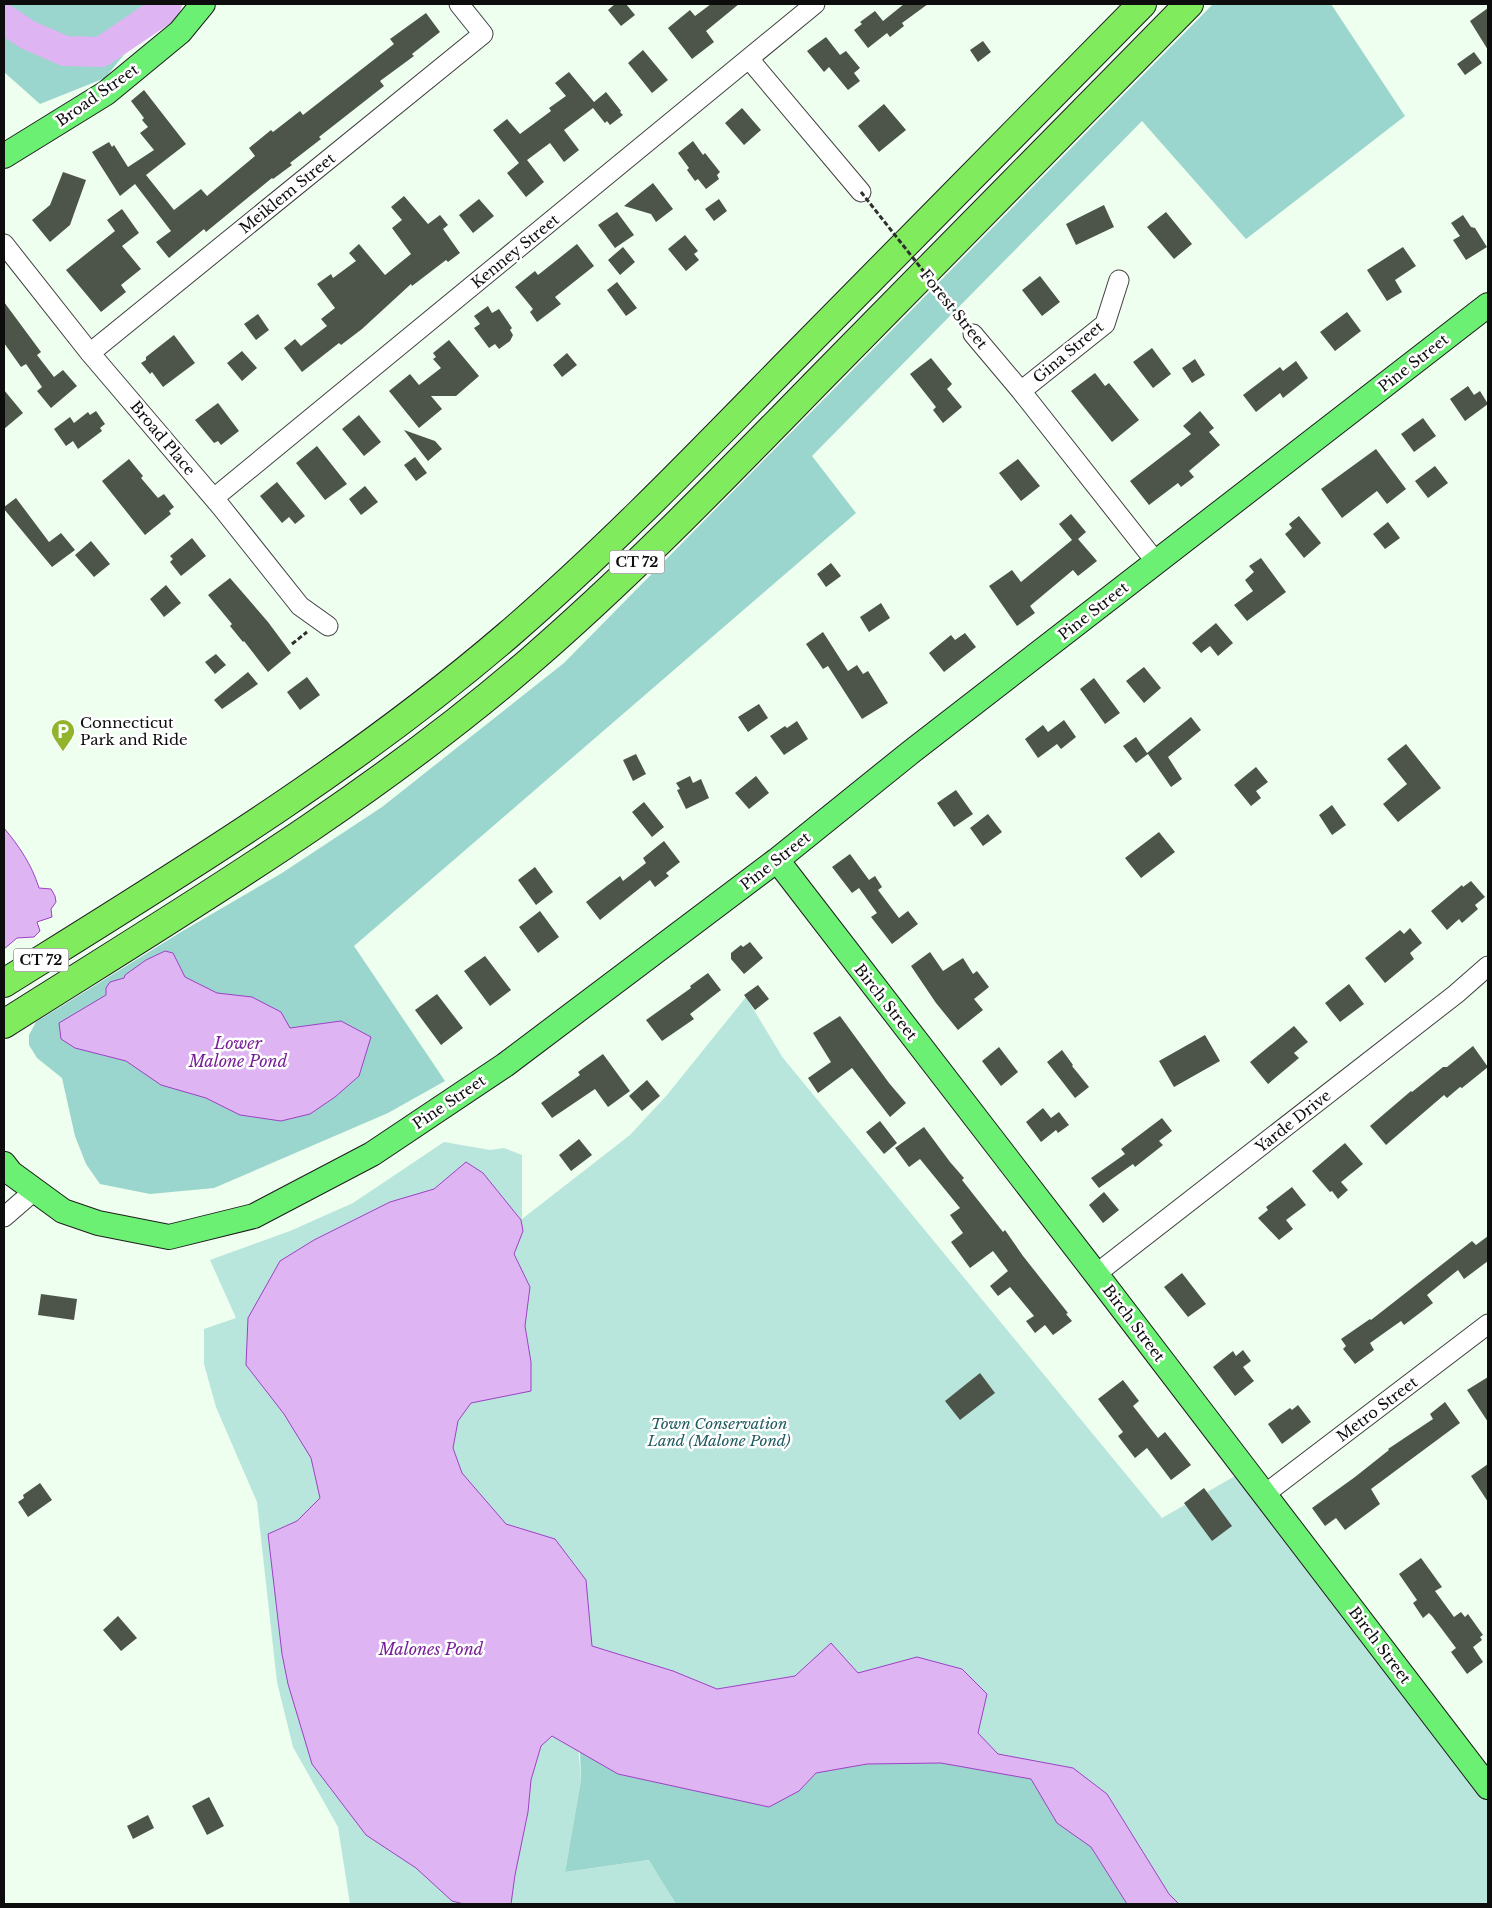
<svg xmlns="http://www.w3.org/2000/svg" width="1492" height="1908" font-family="'Libre Baskerville',serif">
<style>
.green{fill:#b9e6dc}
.forest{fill:#9ad6cd}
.water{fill:#deb5f2;stroke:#9d41c5}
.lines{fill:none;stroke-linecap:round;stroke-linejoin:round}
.river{stroke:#deb5f2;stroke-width:30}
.building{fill:#4d554a}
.minor-casing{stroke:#404040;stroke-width:21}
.major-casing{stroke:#1e1e1e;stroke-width:26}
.highway-casing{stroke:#1e1e1e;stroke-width:30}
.path{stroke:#2f2f2f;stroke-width:3;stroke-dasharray:5 2.5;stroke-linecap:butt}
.minor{stroke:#fff;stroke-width:19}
.major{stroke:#6bf073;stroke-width:24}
.highway{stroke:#81eb5e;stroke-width:28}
.path-bridge{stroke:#2f2f2f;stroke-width:3;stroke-dasharray:5 2.5;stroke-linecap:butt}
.labels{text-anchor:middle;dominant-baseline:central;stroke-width:5;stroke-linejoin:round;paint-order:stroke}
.shield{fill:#fff;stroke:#565656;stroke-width:1}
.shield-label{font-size:14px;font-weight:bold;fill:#0d0d0d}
.street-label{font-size:15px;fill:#0d0d0d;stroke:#fff}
.poi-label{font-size:15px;fill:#0d0d0d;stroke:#fff;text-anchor:start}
.park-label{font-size:15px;font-style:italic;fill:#215b60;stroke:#fff}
.water-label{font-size:16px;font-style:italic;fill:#771e97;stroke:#fff}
</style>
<rect width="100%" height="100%" fill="#eefeef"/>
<!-- green -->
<path class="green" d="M746,997l37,61 379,460 73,-42 253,319v109h-324l-223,-141 -365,-41 5,58 -16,92 85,-12 26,44h-326l-12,-77 -45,-80 -16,-65 -20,-180 -41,-95 -12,-43v-35l32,-11 -26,-58 80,-29 63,-28 91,-61 46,8 14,-2 18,7v64l108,-84 37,-40z"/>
<!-- forest -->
<path class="forest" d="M4,4h161l-60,74 -65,26 -36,-32z
M1213,4h118l74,112 -159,123 -104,-118 -330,335 44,57 -502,433 91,135 -57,32 -174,75 -64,6 -50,-10 -14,-20 -11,-28 -13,-58 -25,-20 -8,-13v-10l7,-13 145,-90 101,-59 100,-66 182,-144z
M580,1752l38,22 181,17 17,-18 51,-9 74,-1 90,16 26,44 34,24 36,57h-451l-27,-44 -84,12 16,-92z"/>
<!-- water -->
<path class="water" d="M4,828c15,18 28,37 35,60l12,1 4,7 1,6 -5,7 1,8 -15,5 3,9 -6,6 -17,1 -13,11z
M165,951l8,2 12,24 32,16 35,4 29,15 9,16 51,-7 30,16 -12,39 -24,21 -25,17 -29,7 -41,-6 -34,-17 -45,-13 -35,-24 -51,-13 -14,-9 -2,-16 47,-28v-7l4,-6 14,-4 1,-3 21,-15z
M466,1162l17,11 38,47 2,11 -9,23 16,33 -5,39 6,36v29l-60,12 -13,18 -5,27 9,25 44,51 49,15 31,41 6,66 81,25 44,18 78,-13 36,-33 27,30 59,-16 45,12 25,25 -9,39 20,21 75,14 34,26 62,100 10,10h-52l-36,-57 -34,-24 -26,-44 -90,-16 -74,1 -51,9 -17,18 -30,16 -151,-33 -66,-38 -11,10 -10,34 -3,32 -13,63 -4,29h-47l-12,-3 -36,-33 -50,-33 -54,-71 -24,-80 -6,-30 -14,-120 29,-13 23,-23 -9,-40 -27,-44 -38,-49 2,-47 32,-57 34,-21 76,-38 44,-13z"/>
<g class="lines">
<!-- river -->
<path class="river" d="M4,19l24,16 37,16 36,1 62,-42 4,-6"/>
</g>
<!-- building -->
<path class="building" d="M615,4h11l9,11 -14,11 -13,-16z
M711,4h28l-33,27 8,11 -22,17 -24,-31 22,-18 5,6z
M904,4h24l-26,19 2,3 -14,11 -3,-4 -19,15 -14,-18 8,-6 -2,-2 15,-11 8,10z
M1488,8v42l-18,-29z
M426,13l14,19 -28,22 2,2 -34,25 4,5 -65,51 2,2 -31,24 2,2 -19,14 -1,-1 -66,54 -2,-3 -35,29 -13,-16 15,-11 -36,-47 -15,12 -28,-44 17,-10 3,5 2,-2 14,22 26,-17 -14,-17 8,-6 -6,-7 2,-2 -13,-17 13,-11 42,54 -40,31 28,35 27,-21 6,7 48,-40 -6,-8 22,-18 2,2 27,-21 3,4 91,-71 -4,-5z
M826,37l14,18 6,-4 14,17 -6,5 6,8 -12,9 -19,-23 -5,5 -17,-21z
M983,41l8,11 -13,10 -8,-12z
M643,50l25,30 -16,13 -24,-30z
M1474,52l8,11 -17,12 -8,-11z
M569,72l25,30 12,-10 15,19 -1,1 3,3 -13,10 -3,-4 -2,2 -12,-15 -29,22 15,20 -15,12 -14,-19 -23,17 17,22 -18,15 -19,-24 12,-10 -26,-33 14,-11 13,15 31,-23 -2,-3 17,-12 -11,-13z
M884,104l22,26 -27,22 -21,-26z
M742,108l19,22 -17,15 -19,-22z
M693,141l10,14 2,-2 15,19 -3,3 2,4 -13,10 -8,-10 -3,2 -8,-11 2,-2 -11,-15z
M63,172l23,8 -16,45 -20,17 -18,-22 18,-15z
M653,183l20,26 -17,13 -5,-8 -27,-8z
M404,196l24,28 12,-9 8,10 -5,4 17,24 -12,9 -2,-2 -34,26 -1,-2 -49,45 -21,16 -2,-2 -37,29 -18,-24 11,-9 6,7 26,-20 -6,-7 14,-11 -18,-24 14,-10 2,4 23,-17 -7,-8 10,-9 26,31 26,-21 -19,-26 10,-8 -11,-13z
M479,199l15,17 -21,17 -14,-18z
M719,199l8,12 -13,10 -9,-12z
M1104,205l10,22 -38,18 -10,-21z
M122,209l17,24 -17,13 19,23 -20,16 5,7 -25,20 -35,-42 49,-39 -8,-11z
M617,212l17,23 -19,13 -17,-23z
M1166,212l26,32 -18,15 -27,-32z
M1463,215l8,12 4,1 12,19 -21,13 -13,-20 7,-4 -9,-13z
M685,235l13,16 -4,3 5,6 -13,11 -18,-22z
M577,244l17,22 -39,31 6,7 -24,18 -7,-10 3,-3 -18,-22 20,-16 3,4z
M623,247l12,15 -15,13 -12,-15z
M1403,247l13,19 -21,14 7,12 -15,9 -20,-31z
M1040,276l20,26 -18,14 -20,-26z
M617,282l20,26 -11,8 -19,-26z
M4,302l37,50 -4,3 17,22 9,-7 14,16 -26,22 -14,-17 5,-4 -16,-23 -5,3 -17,-24z
M488,306l4,7 7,-4 13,19 -2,2 3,5 -3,6 -11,8 -4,-5 -6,4 -15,-20 6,-4 -6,-8z
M1347,312l14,19 -26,20 -15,-19z
M258,314l11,16 -13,10 -12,-16z
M174,335l21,28 -32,24 -11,-15 -2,2 -9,-11 5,-3v-3z
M449,340l30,36 -23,20h-25l11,13 -23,19 -30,-37 21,-17 9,11 22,-17 -8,-9 3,-2 -3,-4z
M1152,348l19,26 -18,14 -20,-26z
M242,351l15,17 -15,13 -15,-18z
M567,353l10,12 -15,12 -9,-12z
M931,358l21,26 -5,5 15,18 -19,16 -10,-13 3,-3 -26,-33z
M1195,359l10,16 -13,8 -10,-15z
M1296,361l12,17 -25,20 -3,-5 -24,19 -13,-17 37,-28 3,4z
M1095,373l10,13 4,-3 30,37 -27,22 -41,-51z
M1468,386l6,9 6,-4 8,13 -23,17 -15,-22z
M4,390l19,23 -19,16z
M218,403l21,28 -18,14 -3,-4 -4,2 -19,-23z
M96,411l9,13 -5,4 2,3 -24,18 -5,-8 -7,5 -12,-17 16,-12 4,6 14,-11 2,3z
M1200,411l14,17 -5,4 11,13 -31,26 5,6 -13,10 -3,-4 -29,22 -19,-24 61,-47 -8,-8z
M359,415l22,27 -17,14 -22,-27z
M1423,418l13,18 -22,16 -13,-18z
M404,430l31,11 7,8 -14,12z
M317,446l30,38 -22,16 -29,-37z
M1376,449l30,40 -19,15 -10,-13 -35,27 -21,-29z
M415,457l12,16 -11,8 -12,-16z
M129,459l14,17 -2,2 17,20 6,-4 10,13 -5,4 2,3 -26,21 -43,-54z
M1018,459l22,27 -19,15 -22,-28z
M1435,466l13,17 -20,15 -13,-17z
M277,482l28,34 -10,8 -6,-7 -7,6 -22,-27z
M365,486l13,16 -17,13 -12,-16z
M16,498l33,44 12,-9 14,17 -23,17 -48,-58v-2z
M1071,514l15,18 -8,7 19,22 -19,15 -5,-6 -43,36 5,7 -18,13 -28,-40 23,-16 9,12 51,-42 -13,-16z
M1299,516l22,27 -17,15 -19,-24 7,-6 -3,-4z
M1388,522l12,16 -15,11 -12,-15z
M192,538l14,18 -25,20 -11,-14 3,-3 -3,-3z
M91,541l19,23 -16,13 -19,-22z
M1261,558l25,34 -39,29 -13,-16 19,-14 -8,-11 9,-8 -5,-6z
M831,563l10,13 -15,11 -9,-13z
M230,578l38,44 23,31 -23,19 -24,-31 -1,1 -13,-16 2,-2 -24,-29z
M166,585l15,18 -17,14 -14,-18z
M881,603l9,15 -21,14 -9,-15z
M1216,623l17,20 -15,13 -8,-10 -9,7 -9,-10z
M823,632l25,39 9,-6 6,9 5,-3 20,32 -26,16 -34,-53 -5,3 -17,-25z
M965,633l11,14 -32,25 -15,-19 22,-18 4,5z
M216,654l10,11 -11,9 -10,-12z
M1144,667l17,21 -17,15 -18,-22z
M248,672l10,12 -36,25 -8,-9z
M307,677l13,18 -20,15 -13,-18z
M1094,678l26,35 -15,11 -25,-35z
M759,704l9,14 -20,14 -10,-15z
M1191,717l10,13 -33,27 14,22 -11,8 -23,-33 -12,9 -13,-17 13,-9 11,16z
M1064,720l12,17 -15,12 -4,-5 -19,14 -13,-19 18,-14 5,7z
M797,721l11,18 -24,16 -14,-19 15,-10 2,2z
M1406,744l35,44 -43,34 -15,-18 24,-20 -20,-25z
M636,754l10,20 -13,7 -10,-21z
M1256,767l12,15 -12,9 5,7 -10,8 -17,-21z
M690,776l3,7 8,-4 8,19 -23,11 -9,-19 3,-1 -4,-6z
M756,776l13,17 -20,16 -14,-16z
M956,790l17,24 -19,13 -17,-24z
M644,802l20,25 -12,10 -20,-25z
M1332,805l14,20 -14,10 -13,-20z
M988,814l14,18 -19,14 -13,-18z
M1159,832l16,20 -34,26 -16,-20z
M664,841l16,21 -14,11 3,3 -14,11 -5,-7 -50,40 -14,-18 34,-26 3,5 23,-18 -3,-5z
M850,854l19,26 6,-4 7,11 -4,3 21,28 9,-7 10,13 -26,20 -21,-27 6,-4 -18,-25 -7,5 -20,-26z
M535,867l18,25 -17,13 -18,-25z
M1471,881l14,16 -10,8 3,4 -16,14 -3,-4 -12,11 -16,-19 31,-26 1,2z
M540,911l19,26 -21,16 -19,-26z
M1410,928l12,15 -12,10 4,6 -29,24 -20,-25 35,-28 4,4z
M750,942l13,16 -19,16 -13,-15v-6l10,-8 2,2z
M930,952l13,19 20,-13 10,16 4,-3 12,16 -15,12 9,11 -25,20 -22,-27 -25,-37z
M485,956l26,34 -21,16 -26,-35z
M708,973l13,17 -31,24 4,5 -32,22 -16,-21 45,-32 -1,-2z
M1349,984l15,20 -24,18 -15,-19z
M758,985l11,14 -14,11 -11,-15z
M437,994l26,34 -22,17 -26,-35z
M840,1016l49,67 17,20 -16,14 -38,-49 -34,25 -10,-15 23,-16 -18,-29z
M1294,1026l14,16 -14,11 5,5 -31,26 -18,-22z
M1205,1035l15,26 -46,26 -15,-26z
M1473,1046l15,21 -26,21 -2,-1 -13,11 -3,-3 -58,50 -16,-19 41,-35 1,1 31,-25h4z
M999,1047l19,25 -17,14 -19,-25z
M1062,1050l11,15 -1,1 17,21 -14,11 -28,-36z
M603,1054l27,37 -22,16 -13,-18 -43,29 -11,-15 39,-28 -2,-3z
M647,1080l13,16 -18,15 -13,-15z
M1043,1108l8,10 8,-6 10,13 -11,8 -2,-3 -15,12 -15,-20z
M1162,1118l10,13 -13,10 4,4 -28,22 -2,-3 -34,24 -8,-10 34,-24 -4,-5z
M880,1121l17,22 -13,11 -18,-22z
M924,1127l26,35 14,16 -2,2 41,52 2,-2 18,26 45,57 -2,1 6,7 -19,14 -8,-10 -10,8 -9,-12 8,-5 -24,-29 -12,9 -8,-10 18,-15 -15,-20 -23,17 -19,-26 12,-9 -13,-18 10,-7 -40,-49 -11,8 -14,-19z
M579,1139l13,16 -21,16 -12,-16z
M1345,1143l18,21 -22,18 7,8 -10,9 -6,-8 -2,1 -18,-21z
M1292,1187l14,18 -20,15 7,9 -14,11 -21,-22 10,-8 -2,-3z
M1104,1192l15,18 -16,13 -14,-18z
M1488,1236v25l-24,18 -6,-9 -31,25 6,8 -29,22 -3,-4 -31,22 4,7 -19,14 -12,-15 3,-3 -5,-7 29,-20 1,1 101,-79 4,4z
M1182,1273l24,31 -18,13 -24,-30z
M41,1294l36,5 -3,21 -36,-5z
M1243,1350l8,11 -8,6 11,14 -19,15 -22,-29 20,-16 3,5z
M980,1373l15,20 -35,27 -15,-19z
M1488,1377v45l-21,-32z
M1123,1380l16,21 -6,5 25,32 7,-6 26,33 -20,15 -24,-32 -12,10 -17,-22 5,-4 -25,-33z
M1445,1402l15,21 -89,66 9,15 -35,26 -9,-12 -11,8 -13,-18 43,-31 34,-27 -1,-1 45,-30 -3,-5z
M1298,1405l13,17 -29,22 -14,-20 22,-16 2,2z
M1488,1464v38l-17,-26z
M40,1483l12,17 -24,17 -10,-15 6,-4 -1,-3z
M1204,1488l28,38 -20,15 -28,-38z
M1421,1558l21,29 -7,4 19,26 7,-5 4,5 3,-3 15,21 -3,2 2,3 -9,7 10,15 -16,12 -16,-22 5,-4 -24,-32 -3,-3 -6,5 -10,-15 4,-3 -18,-26z
M118,1616l19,22 -16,13 -18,-21z
M209,1797l15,29 -17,9 -15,-29z
M148,1815l6,13 -21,11 -6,-13z"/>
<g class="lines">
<!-- minor casing -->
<g class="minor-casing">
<path id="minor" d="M749,59l112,133
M4,244l86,109 132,155 78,98 28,20
M973,334l48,57 135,171
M90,353l393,-319 -24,-30
M1021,391l84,-67 14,-44
M214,498l601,-494
M4,1217l30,-26
M1096,1274l360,-280 32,-28
M1265,1494l223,-170"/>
</g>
<!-- major casing -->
<g class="major-casing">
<path id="major" d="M4,156l102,-63 74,-61 23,-28
M777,860l319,414 392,513
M4,1164l7,9 52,38 35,12 71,14 85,-21 118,-62 133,-89 272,-205 134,-108 577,-447"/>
</g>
<!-- highway casing -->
<g class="highway-casing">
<path id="highway" d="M4,983c173,-108 348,-214 504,-348 100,-86 191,-181 283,-275 117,-119 234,-237 351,-356
M4,1024c180,-114 364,-223 526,-363 103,-89 198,-188 294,-286 122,-124 243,-247 365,-371"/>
</g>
<!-- path -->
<path class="path" d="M292,644l15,-12"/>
<!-- minor -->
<use href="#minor" class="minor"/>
<!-- major -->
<use href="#major" class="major"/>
<!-- highway -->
<use href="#highway" class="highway"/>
<!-- path-bridge -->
<path class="path-bridge" d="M861,192l112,142"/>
</g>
<!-- icons -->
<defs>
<g id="parking-pin" transform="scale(1.25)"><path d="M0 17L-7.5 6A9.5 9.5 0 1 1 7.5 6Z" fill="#92b42d" stroke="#fff"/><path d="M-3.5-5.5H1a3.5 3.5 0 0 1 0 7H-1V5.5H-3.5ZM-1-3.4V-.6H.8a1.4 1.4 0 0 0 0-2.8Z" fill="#fff"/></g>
</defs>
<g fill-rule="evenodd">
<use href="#parking-pin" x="63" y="731"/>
</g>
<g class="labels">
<!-- shield labels -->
<g class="shield">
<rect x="609.5" y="550.5" width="55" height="23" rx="4"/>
<rect x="13.5" y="948.5" width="55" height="23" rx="4"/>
</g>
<g class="shield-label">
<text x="637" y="562">CT 72</text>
<text x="41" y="960">CT 72</text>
</g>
<!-- street labels -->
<g class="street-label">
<text transform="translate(97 95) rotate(-35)">Broad Street</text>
<text transform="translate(287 193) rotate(-39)">Meiklem Street</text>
<text transform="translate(515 251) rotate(-39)">Kenney Street</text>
<text transform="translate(954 309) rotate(51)">Forest Street</text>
<text transform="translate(1068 352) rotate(-40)">Gina Street</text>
<text transform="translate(1413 363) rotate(-38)">Pine Street</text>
<text transform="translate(163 438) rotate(50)">Broad Place</text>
<text transform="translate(1093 611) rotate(-38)">Pine Street</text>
<text transform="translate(775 861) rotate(-38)">Pine Street</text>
<text transform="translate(886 1002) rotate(52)">Birch Street</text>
<text transform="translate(449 1102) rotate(-34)">Pine Street</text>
<text transform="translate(1293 1121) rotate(-38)">Yarde Drive</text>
<text transform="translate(1134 1323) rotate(53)">Birch Street</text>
<text transform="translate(1377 1409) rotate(-37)">Metro Street</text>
<text transform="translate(1380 1645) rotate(53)">Birch Street</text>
</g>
<!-- poi labels -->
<g class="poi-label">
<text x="80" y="722">Connecticut<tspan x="80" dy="17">Park and Ride</tspan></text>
</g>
<!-- park labels -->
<g class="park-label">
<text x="719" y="1423">Town Conservation<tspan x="719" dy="17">Land (Malone Pond)</tspan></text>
</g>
<!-- water labels -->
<g class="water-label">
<text x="238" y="1043">Lower<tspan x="238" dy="18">Malone Pond</tspan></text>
<text x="431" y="1649">Malones Pond</text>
</g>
</g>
<!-- border -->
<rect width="1492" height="1908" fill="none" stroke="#0d0d0d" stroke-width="10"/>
</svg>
